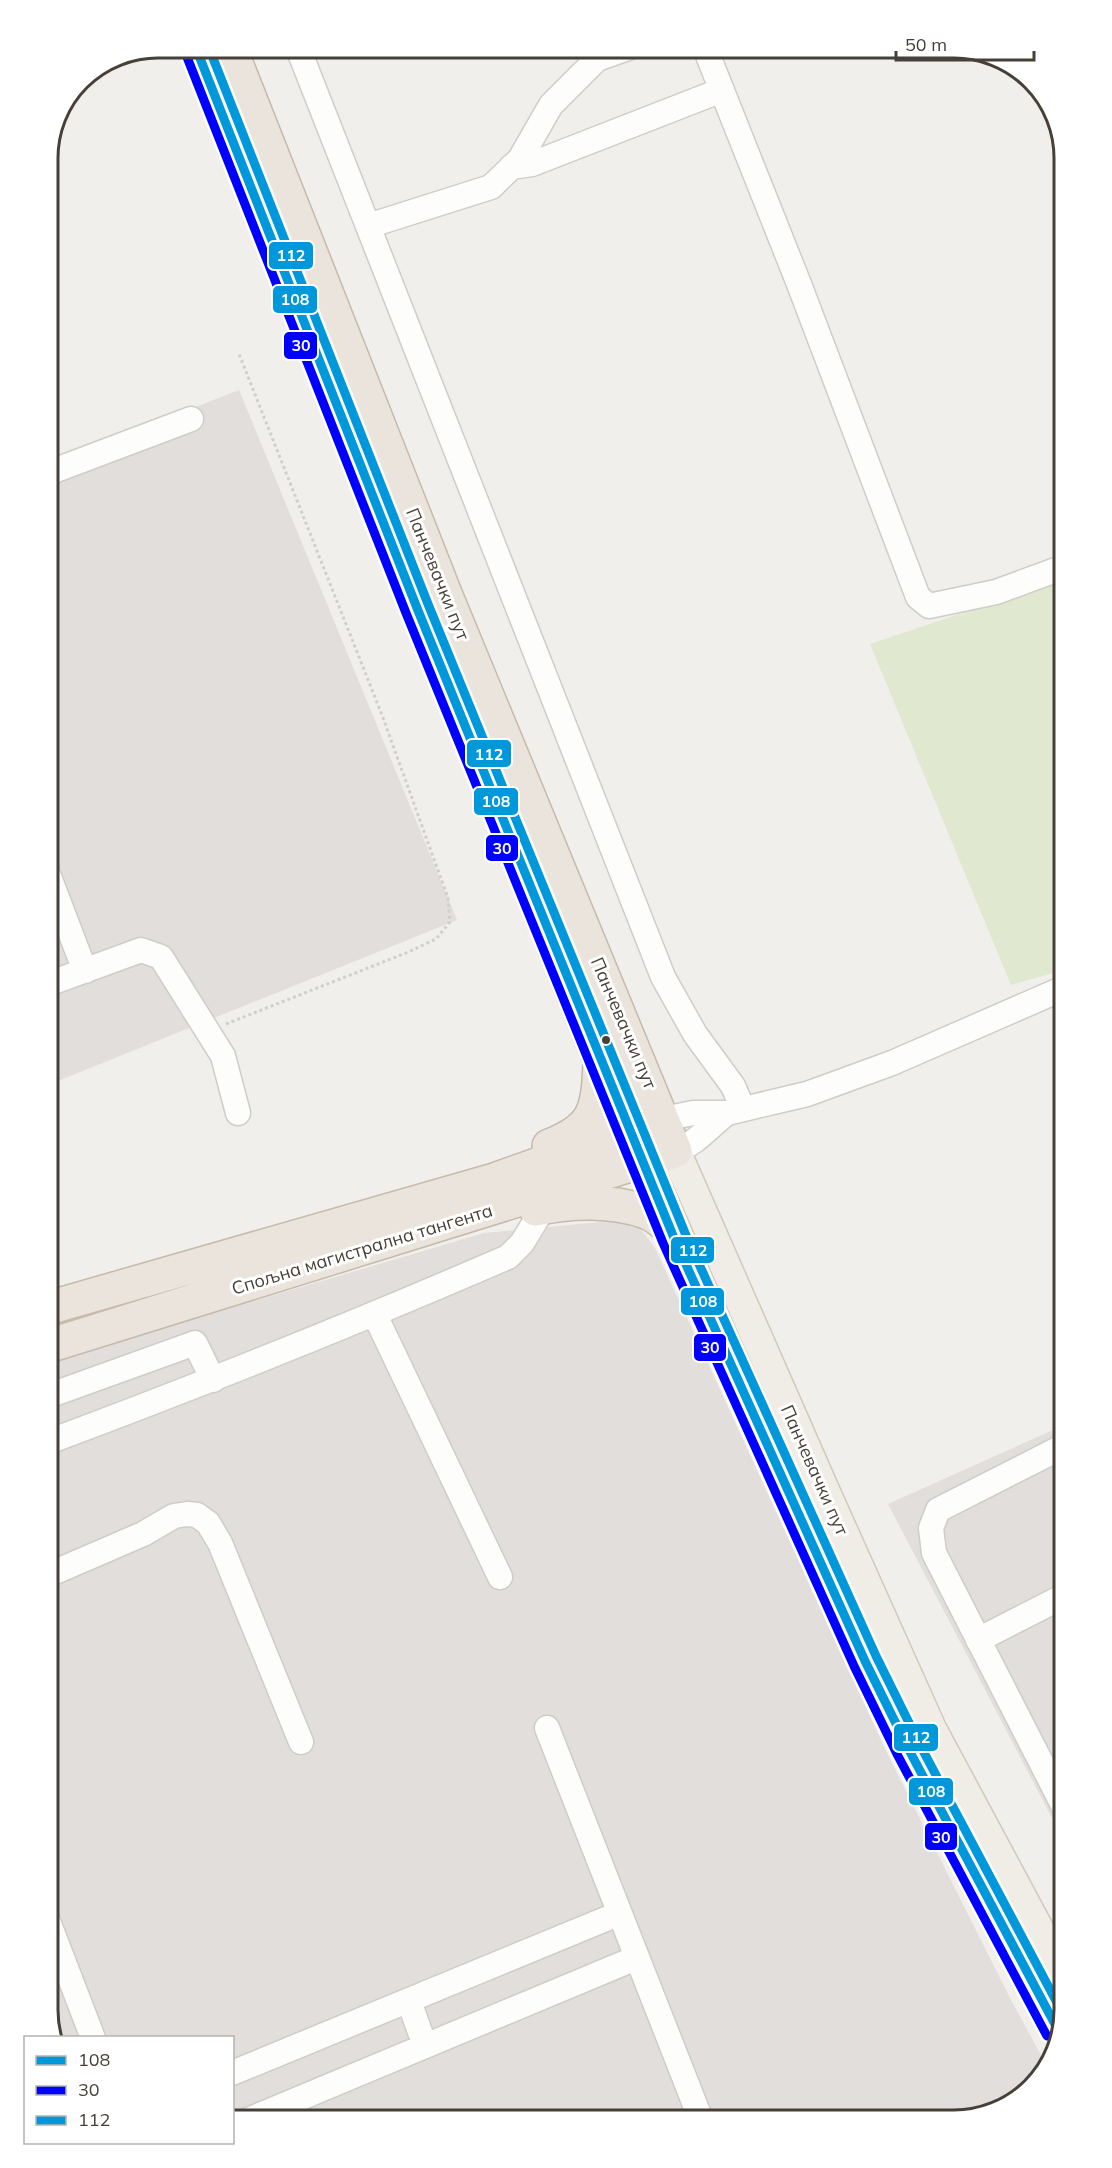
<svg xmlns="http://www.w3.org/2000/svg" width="1112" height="2168" font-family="Mulish,sans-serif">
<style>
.industrial{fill:#e1dedb}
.green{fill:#e0e8cf}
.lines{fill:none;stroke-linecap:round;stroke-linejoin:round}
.minor-casing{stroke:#cfcdca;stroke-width:27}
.major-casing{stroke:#d1c9bc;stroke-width:33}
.highway-casing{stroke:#c6baab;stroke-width:36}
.path{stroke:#d1cfcb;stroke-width:3;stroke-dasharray:3 3;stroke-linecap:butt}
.minor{stroke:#fdfdfc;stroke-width:24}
.major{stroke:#f0ece6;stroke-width:30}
.highway{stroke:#eae4dc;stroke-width:33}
.bus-1-casing{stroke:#fff;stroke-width:14}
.bus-2-casing{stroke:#fff;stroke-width:14}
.bus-3-casing{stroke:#fff;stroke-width:14}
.bus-1{stroke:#0098da;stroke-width:9}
.bus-2{stroke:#00f;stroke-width:9}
.bus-3{stroke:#0098da;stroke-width:9}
.bus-dot{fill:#474039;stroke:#fff;stroke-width:2}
.labels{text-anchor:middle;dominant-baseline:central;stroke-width:6;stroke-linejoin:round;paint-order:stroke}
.street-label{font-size:18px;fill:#474039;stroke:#fff}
.rim{fill:none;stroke:#474039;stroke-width:3}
.line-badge{stroke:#fff;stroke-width:2}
.badge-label{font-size:16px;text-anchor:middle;font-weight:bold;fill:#fff}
</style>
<rect width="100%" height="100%" fill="#f1efec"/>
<!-- industrial -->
<path class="industrial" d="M239,390l218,530 -409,165v-620z
M611,1221l26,3 18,24 231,503 125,249 36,66 -2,5 -49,41 -42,8h-721l-1,-82 -179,-1 -5,-27v-648l436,-129z
M1064,1425v416l-176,-337z"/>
<!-- green -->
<path class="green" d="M1064,579v391l-53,15 -141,-341z"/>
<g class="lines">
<!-- minor casing -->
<g class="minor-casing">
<path id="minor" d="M298,48l365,929 32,57 38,52 10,23
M705,48l94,236 119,313 11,9 67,-14 68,-25
M511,167l21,-3 190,-74
M368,226l123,-39 29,-28 31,-54 46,-46 31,-11
M48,473l143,-54
M48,874l37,97
M48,984l93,-34 20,7 62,99 15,57
M664,1119l29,-6h34l80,-19 85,-31 172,-75
M675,1151c21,-7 35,-25 52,-38
M375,1315l125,262
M48,1396l147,-53 18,37
M48,1442c155,-58 308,-119 460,-185l14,-14 22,-36
M48,1575l95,-41 31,-18 13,-2 10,1 11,8 12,20 81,199
M978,1640l86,-44
M547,1728l154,392
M1064,1807l-130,-254 -3,-25 7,-18 126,-64
M48,1921l45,117
M409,2001l16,45
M232,2073l386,-159
M248,2120l388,-162"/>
</g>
<!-- major casing -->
<g class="major-casing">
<path id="major" d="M675,1151l148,337 108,241 133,248
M641,1161l107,244 117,256 44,89 149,280"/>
</g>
<!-- highway casing -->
<g class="highway-casing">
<path id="highway" d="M196,48l221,560 224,553
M549,1146c47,-18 49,-37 51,-83
M536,1209c34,-8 77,-9 110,3 9,3 16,10 23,16
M48,1308l446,-128 157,-56
M48,1346l627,-195 -229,-555 -216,-548"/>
</g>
<!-- path -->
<path class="path" d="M226,1024l180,-71 30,-14 14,-17 -2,-24 -66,-183 -143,-361"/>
<!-- minor -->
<use href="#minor" class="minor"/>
<!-- major -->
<use href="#major" class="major"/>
<!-- highway -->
<use href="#highway" class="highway"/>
<!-- bus-1 casing -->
<g class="bus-1-casing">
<path id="bus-1" d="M196,48l221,560 257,630 191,423 44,89 149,280"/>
</g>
<!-- bus-2 casing -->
<g class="bus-2-casing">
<path id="bus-2" d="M185,52l221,561 257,630 191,423 44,90 149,280"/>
</g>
<!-- bus-3 casing -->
<g class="bus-3-casing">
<path id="bus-3" d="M209,48l219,556 257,629 191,423 44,89 143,269"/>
</g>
<!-- bus-1 -->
<use href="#bus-1" class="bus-1"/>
<!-- bus-2 -->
<use href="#bus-2" class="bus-2"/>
<!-- bus-3 -->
<use href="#bus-3" class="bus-3"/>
</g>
<!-- markers -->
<circle class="bus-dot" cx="606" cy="1040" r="5"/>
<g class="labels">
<!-- street labels -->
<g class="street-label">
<text transform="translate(438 574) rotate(68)">Панчевачки пут</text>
<text transform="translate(624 1023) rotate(67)">Панчевачки пут</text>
<text transform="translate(362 1249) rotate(-17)">Спољна магистрална тангента</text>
<text transform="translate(815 1470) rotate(66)">Панчевачки пут</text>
</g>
</g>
<!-- crop -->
<path d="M0 0H1112V2168H0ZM158 58H954A100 100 0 0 1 1054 158V2010A100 100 0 0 1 954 2110H158A100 100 0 0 1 58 2010V158A100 100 0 0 1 158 58Z" fill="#fff" fill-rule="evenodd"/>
<path class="rim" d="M158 58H954A100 100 0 0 1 1054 158V2010A100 100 0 0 1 954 2110H158A100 100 0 0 1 58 2010V158A100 100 0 0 1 158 58Z"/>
<g class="line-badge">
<rect x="268" y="241" width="46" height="29" rx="6" fill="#0098da"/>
<rect x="272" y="285" width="46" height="29" rx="6" fill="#0098da"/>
<rect x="283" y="331" width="35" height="29" rx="6" fill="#00f"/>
<rect x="466" y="739" width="46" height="29" rx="6" fill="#0098da"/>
<rect x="473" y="787" width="46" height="29" rx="6" fill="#0098da"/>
<rect x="485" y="834" width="34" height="28" rx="6" fill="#00f"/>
<rect x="670" y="1236" width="45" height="28" rx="6" fill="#0098da"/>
<rect x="680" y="1287" width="45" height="29" rx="6" fill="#0098da"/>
<rect x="693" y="1333" width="34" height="29" rx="6" fill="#00f"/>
<rect x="893" y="1723" width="46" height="29" rx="6" fill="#0098da"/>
<rect x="908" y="1777" width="46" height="29" rx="6" fill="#0098da"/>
<rect x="924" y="1822" width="34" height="29" rx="6" fill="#00f"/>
</g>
<g class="badge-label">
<text x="291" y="261">112</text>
<text x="295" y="305">108</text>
<text x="301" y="351">30</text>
<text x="489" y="760">112</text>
<text x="496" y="807">108</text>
<text x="502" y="854">30</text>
<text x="693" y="1256">112</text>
<text x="703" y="1307">108</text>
<text x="710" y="1353">30</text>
<text x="916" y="1743">112</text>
<text x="931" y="1797">108</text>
<text x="941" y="1843">30</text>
</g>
<!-- legend -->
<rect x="24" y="2036" width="210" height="108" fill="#ffffff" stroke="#b5b3b0" stroke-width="1.5"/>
<rect x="36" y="2056" width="30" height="9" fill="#0098da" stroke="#b5b3b0" stroke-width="1.5"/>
<text x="78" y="2066" font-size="18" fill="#474039">108</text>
<rect x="36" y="2086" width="30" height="9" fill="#0000ff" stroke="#b5b3b0" stroke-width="1.5"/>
<text x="78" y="2096" font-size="18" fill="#474039">30</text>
<rect x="36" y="2116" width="30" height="9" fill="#0098da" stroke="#b5b3b0" stroke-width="1.5"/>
<text x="78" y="2126" font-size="18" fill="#474039">112</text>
<!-- scale -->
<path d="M896 51v9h138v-9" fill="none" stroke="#474039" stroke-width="3"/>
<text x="905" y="51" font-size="18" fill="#474039" stroke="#ffffff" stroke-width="4.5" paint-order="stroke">50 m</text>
</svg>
